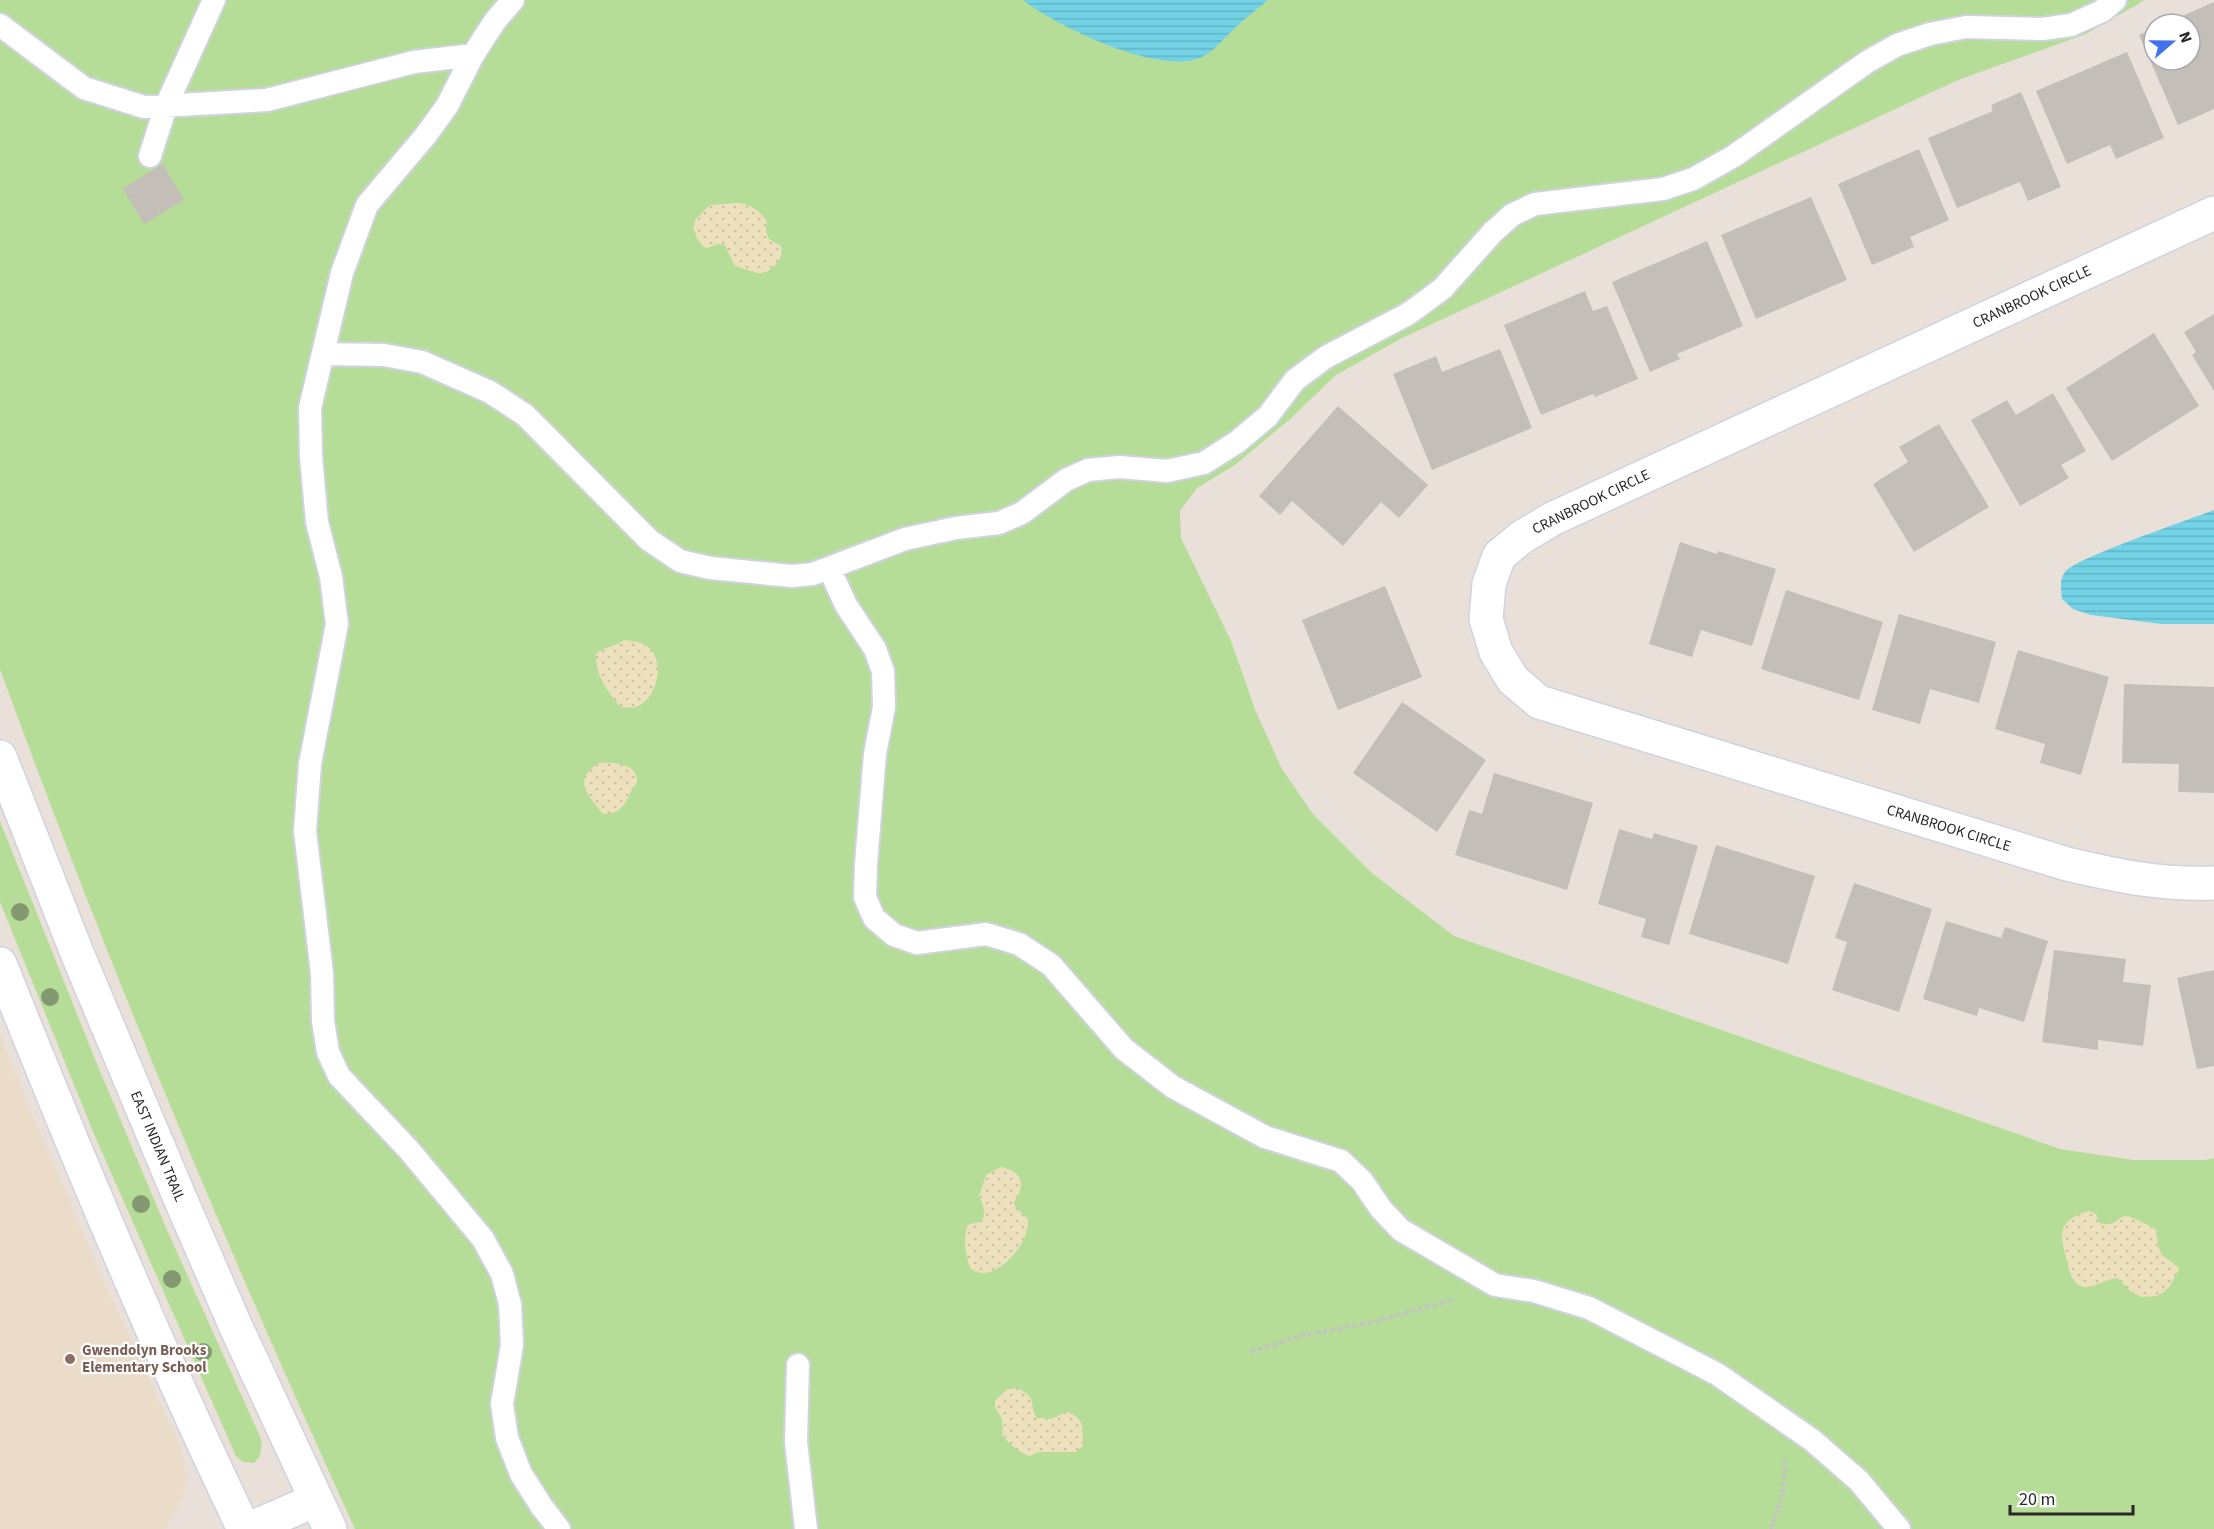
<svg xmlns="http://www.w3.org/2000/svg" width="2214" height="1529" font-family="'Source Sans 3',sans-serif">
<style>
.education{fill:#eadcc9}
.grass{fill:#b6dd98}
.sand{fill:url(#sand-dots)}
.water{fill:url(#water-rules)}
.building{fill:#c4beb9}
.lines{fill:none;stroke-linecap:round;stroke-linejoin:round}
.service-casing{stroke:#cfd3df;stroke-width:26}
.minor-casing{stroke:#cfd3df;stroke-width:36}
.secondary-casing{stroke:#cfd3df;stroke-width:36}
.path{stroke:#c3c3c3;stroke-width:4;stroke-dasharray:4.5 3;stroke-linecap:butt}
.service{stroke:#fff;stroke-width:22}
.minor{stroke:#fff;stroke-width:33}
.secondary{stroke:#fff;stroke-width:33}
.tree{fill:#849972}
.education-dot{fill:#8d6e63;stroke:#fff;stroke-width:2}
.labels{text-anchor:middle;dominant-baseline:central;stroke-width:4.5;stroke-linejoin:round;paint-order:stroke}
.street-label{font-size:15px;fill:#272727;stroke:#fff}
.education-label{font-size:15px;font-weight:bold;fill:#785e54;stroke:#fff;text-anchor:start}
</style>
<defs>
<pattern id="sand-dots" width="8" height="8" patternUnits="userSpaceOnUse" patternTransform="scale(1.5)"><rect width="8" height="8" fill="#ede1bd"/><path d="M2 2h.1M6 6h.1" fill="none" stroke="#cbc1a2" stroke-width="1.8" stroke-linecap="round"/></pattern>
<pattern id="water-rules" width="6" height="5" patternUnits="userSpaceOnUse" patternTransform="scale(1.5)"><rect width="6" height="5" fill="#72d2e6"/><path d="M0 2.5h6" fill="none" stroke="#63b4c5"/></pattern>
</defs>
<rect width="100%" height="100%" fill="#e9e1d9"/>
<!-- education -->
<path class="education" d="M0,1033l26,67 73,171 81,175 8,33 -8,26 -16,24h-164z"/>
<!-- grass -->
<path class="grass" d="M0,0h2145l-59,34 -128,46 -556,258 -66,37 -46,44 -55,46 -38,23 -17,23 1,27 50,103 25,71 26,57 31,45 59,59 82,63 606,213 73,11h72l9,-2v371h-1859c-129,-282 -249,-569 -355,-860z
M0,821l97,243 70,166 95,211 -2,15 -6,7 -11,-1 -7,-6 -142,-322 -94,-232z"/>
<!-- sand -->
<path class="sand" d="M737,203c15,1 21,7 30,18l-1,10 3,8 12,7c2,14 -5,20 -16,27h-8l-22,-7 -10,-21 -7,-1 -11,4c-9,-3 -11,-13 -14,-22l3,-7 14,-14z
M624,640c7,1 16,1 23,6 19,14 11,53 -11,61 -5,1 -10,1 -15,0 -13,-14 -26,-32 -25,-53 8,-8 19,-7 28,-14z
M599,763c12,-1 39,0 38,18 -1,5 -5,8 -7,12 -6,14 -11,21 -27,21 -13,-18 -33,-33 -4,-51z
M1001,1167c11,2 24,9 19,23 -1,5 -4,8 -6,13l2,5 12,11c3,23 -34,69 -58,49 -4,-15 -8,-28 -2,-43 3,-2 7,-1 11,-3 10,-6 3,-19 0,-26l7,-21z
M2089,1211l7,3 3,9c17,4 15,-4 27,-7 3,-1 27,11 30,14 2,10 1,23 11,29 5,4 8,4 12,10l-9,17 -6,6 -8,4 -14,1 -11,-5 -13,-14c-13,0 -27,14 -39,7 -8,-5 -9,-13 -11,-20 -7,-28 -14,-44 21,-54z
M1016,1388c24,10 11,15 21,30l14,1 15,-7c19,5 17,17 17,34l-7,6h-38l-8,4c-11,-3 -19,-11 -27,-19l-1,-18 -7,-12v-6l11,-11z"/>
<!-- water -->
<path class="water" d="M1023,0h245c-12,10 -24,19 -35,30 -13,12 -22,26 -40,30 -44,10 -135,-33 -170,-60z
M2214,510v114h-53l-70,-9 -18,-6 -11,-10c-1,-9 -3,-19 3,-27 10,-14 126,-53 149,-62z"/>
<!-- building -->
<path class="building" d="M2214,2v107l-36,16 -39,-90 15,-7v32h36v-36h-26z
M2127,52l37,86 -48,21 -6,-14 -43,19 -31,-73z
M2021,92l40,95 -33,14 -8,-19 -63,26 -29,-70 65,-27 -2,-6z
M1919,149l30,71 -39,17 4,10 -42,18 -34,-81z
M163,164l21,36 -40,24 -21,-36z
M1811,197l36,83 -91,39 -35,-84z
M1707,241l36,85 -66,28 3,5 -30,13 -38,-90z
M1585,291l8,20 14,-5 31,73 -43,18 -2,-3 -52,21 -37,-90z
M2214,314v77l-22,-36 4,-3 -12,-20z
M2154,333l45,73 -87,55 -46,-73z
M1500,349l32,79 -100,42 -39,-96 43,-18 6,16z
M2053,393l33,58 -25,14 8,13 -49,28 -49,-86 36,-20 9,15z
M1338,406l90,79 -29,33 -18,-16 -38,44 -51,-45 -12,14 -21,-19z
M1939,424l50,83 -75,45 -41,-68 35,-22 -9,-15z
M1680,542l37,12 1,-3 58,18 -24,77 -51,-16 -9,27 -43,-13z
M1385,586l37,91 -84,33 -36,-90z
M1786,590l97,32 -24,78 -98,-31z
M1899,614l97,28 -17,61 -49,-14 -10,35 -48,-14z
M2018,650l91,27 -28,98 -41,-12 5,-19 -50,-15z
M2124,684l90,3v106l-36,-1 1,-28 -57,-1z
M1402,702l84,58 -49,72 -84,-59z
M1494,773l99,30 -26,87 -112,-35 14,-45 13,4z
M1619,829l33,10 2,-6 44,13 -29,99 -28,-8 5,-18 -48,-15z
M1716,845l99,31 -27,88 -99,-30z
M1854,883l78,26 -33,103 -67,-22 15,-48 -12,-4z
M1946,921l55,17 4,-11 43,14 -24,81 -45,-14 -2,8 -54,-17z
M2054,950l72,9 -3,23 28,3 -8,61 -45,-6v10l-56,-8z
M2214,970v96l-17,3 -20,-91z"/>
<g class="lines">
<!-- service casing -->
<g class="service-casing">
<path id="service" d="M513,0l-18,21 -22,34 -26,51 -21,29 -59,70 -25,68 -32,135 1,49 6,65 14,55 6,47 -27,140 -5,67 17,142 1,48 5,31 11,24 70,74 74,89 19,35 8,30 2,41 -10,59 5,34 14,36 21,33 17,22
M0,25l84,63 60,19 123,-7 147,-38 59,-7
M150,156l16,-50 48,-106
M324,354l60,1 38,7 68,30 35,23 124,125 31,21 30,7 82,8 21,-2 92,-35 51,-11 43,-5 23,-10 44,-33 22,-10 31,-3 48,4 37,-8 33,-21 31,-26 27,-36 31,-23 82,-43 34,-25 51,-57 19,-17 23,-11 128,-15 30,-10 41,-23 133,-94 30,-17 33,-11 36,-7 76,2 29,-4 31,-14 13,-11
M829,568l17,37 29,44 8,22 1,36 -9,47 -9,110 -1,33 9,21 20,17 23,8 69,-9 33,10 32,21 73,84 49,38 92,50 76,24 21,20 19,28 20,21 94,55 39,6 55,17 128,66 95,66 47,41 40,48
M798,1365l-2,77 10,87"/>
</g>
<!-- minor casing -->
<g class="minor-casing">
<g id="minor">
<path id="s1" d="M2214,213l-662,306 -30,18 -23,19 -10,28 -3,35 10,33 17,28 26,22 528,162c51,12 94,21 147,19"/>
<path d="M249,1529l67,-29"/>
</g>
</g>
<!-- secondary casing -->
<g class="secondary-casing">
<g id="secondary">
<path id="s2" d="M0,757l77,196 102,243 57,131 94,202"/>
<path d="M0,964c76,190 155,380 244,565"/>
</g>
</g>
<!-- path -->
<path class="path" d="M1251,1352l53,-17 70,-13 81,-23
M1771,1529l12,-36 2,-33"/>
<!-- service -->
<use href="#service" class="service"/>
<!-- minor -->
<use href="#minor" class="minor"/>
<!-- secondary -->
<use href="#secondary" class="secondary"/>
</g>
<!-- trees -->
<g class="tree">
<circle cx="20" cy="912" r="9"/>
<circle cx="50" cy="997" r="9"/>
<circle cx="141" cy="1204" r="9"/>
<circle cx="172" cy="1279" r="9"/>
<circle cx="203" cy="1352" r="9"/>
</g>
<!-- markers -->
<circle class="education-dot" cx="70" cy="1359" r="6"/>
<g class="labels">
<!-- street labels -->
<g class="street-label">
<text transform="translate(2032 297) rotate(-25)">CRANBROOK CIRCLE</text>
<text transform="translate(1591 502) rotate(-26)">CRANBROOK CIRCLE</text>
<text stroke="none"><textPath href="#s1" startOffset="1389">CRANBROOK CIRCLE</textPath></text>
<text stroke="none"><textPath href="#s2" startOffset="420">EAST INDIAN TRAIL</textPath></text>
</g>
<!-- education labels -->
<g class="education-label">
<text x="82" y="1350">Gwendolyn Brooks<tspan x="82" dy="17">Elementary School</tspan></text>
</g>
</g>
<!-- north arrow -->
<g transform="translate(2172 42) rotate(70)"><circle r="28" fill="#ffffff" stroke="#a9a9a9" stroke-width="1.5"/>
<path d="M0-4.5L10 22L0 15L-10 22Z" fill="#4272ed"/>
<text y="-9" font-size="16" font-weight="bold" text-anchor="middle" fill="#272727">N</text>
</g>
<!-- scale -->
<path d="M2010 1505v9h123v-9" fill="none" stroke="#272727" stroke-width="3"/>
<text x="2019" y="1505" font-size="18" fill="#272727" stroke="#ffffff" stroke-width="4.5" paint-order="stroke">20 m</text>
</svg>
